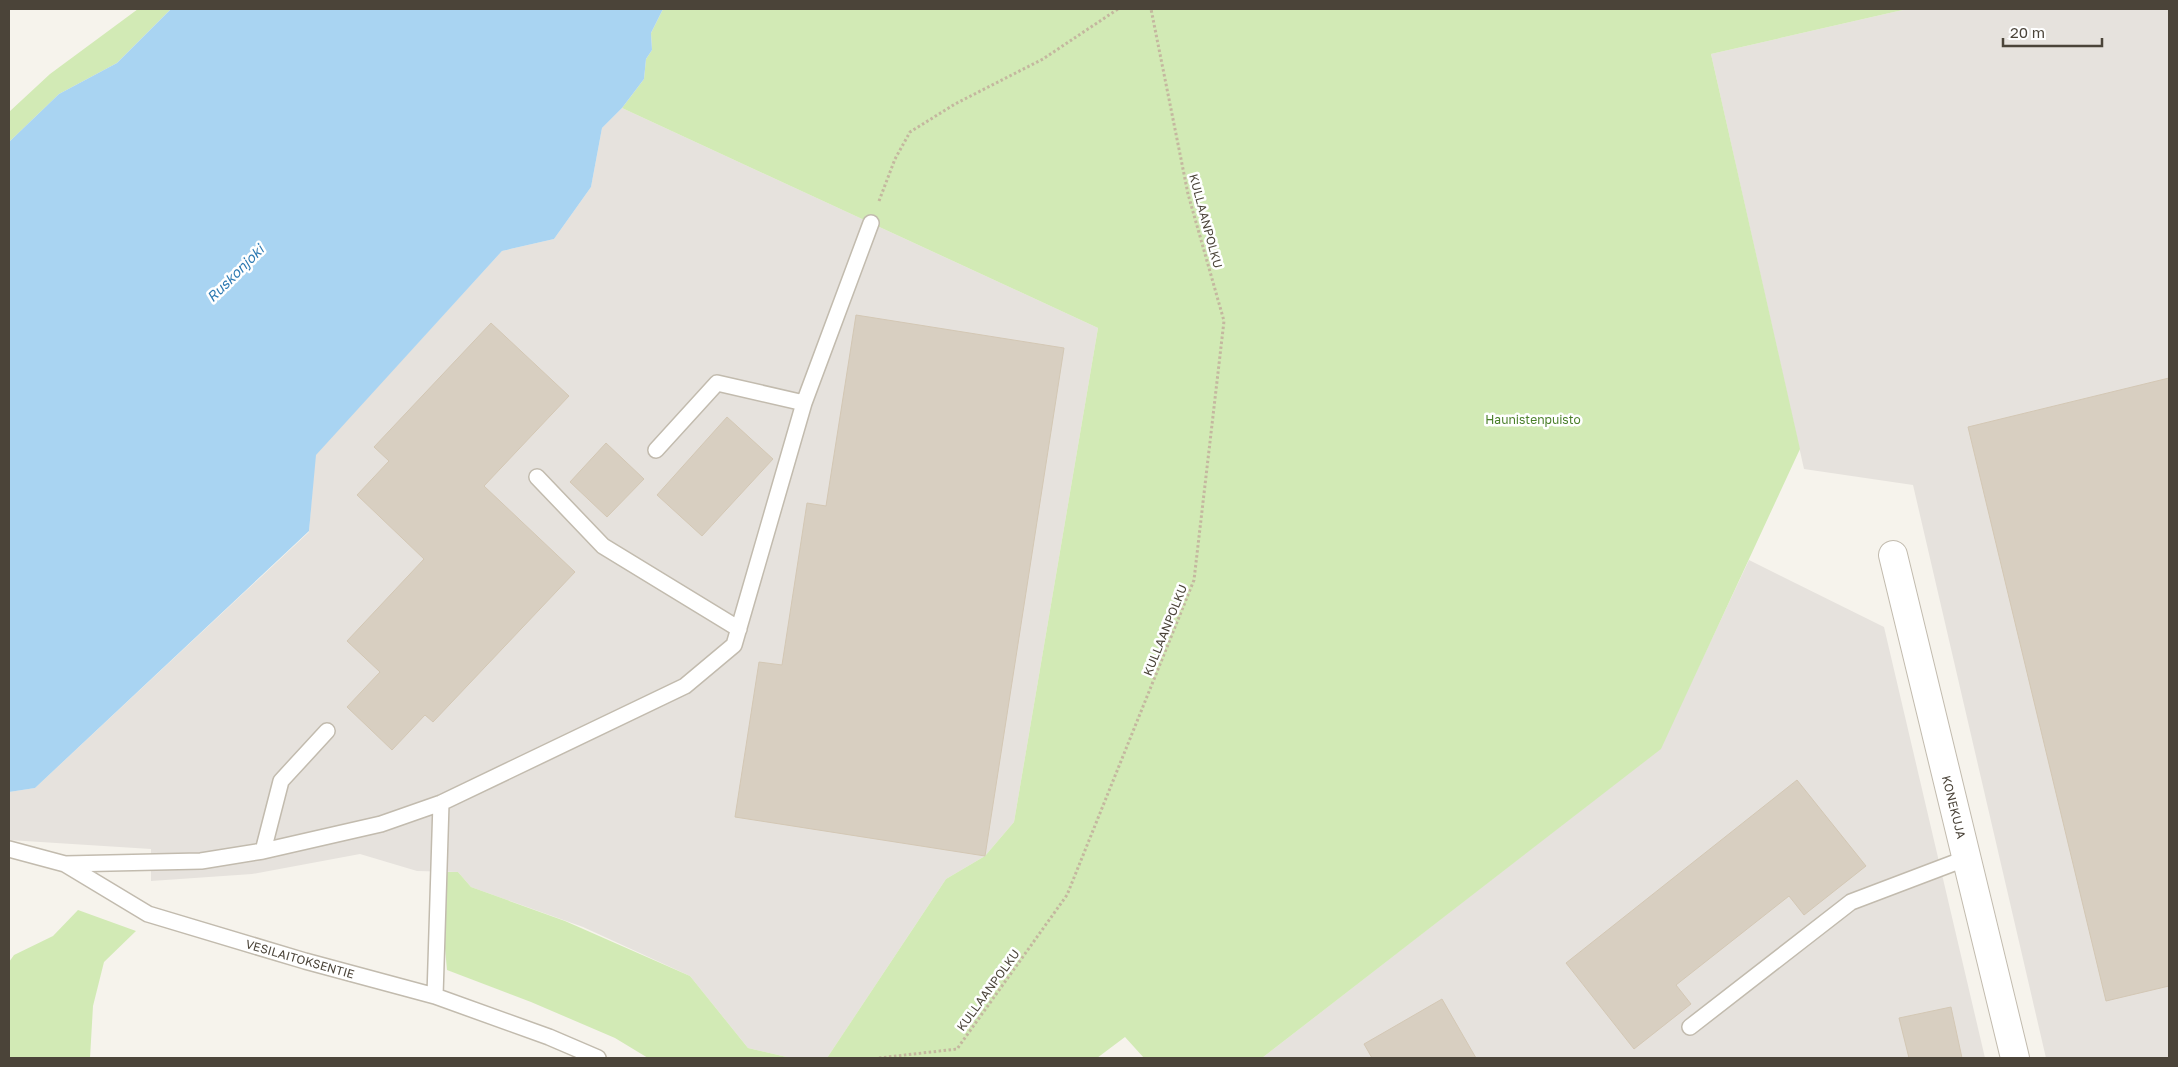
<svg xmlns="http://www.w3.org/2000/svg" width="2178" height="1067" font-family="'Golos Text',sans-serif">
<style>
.industrial{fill:#e6e2dd}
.green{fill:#d2eab5}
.water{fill:#a9d4f2}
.building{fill:#d8cfc1;stroke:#d3c7b4}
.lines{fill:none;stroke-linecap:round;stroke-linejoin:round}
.lane-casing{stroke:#c2bbae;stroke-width:18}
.street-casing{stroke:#c2bbae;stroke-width:30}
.path{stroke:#c4b79f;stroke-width:3;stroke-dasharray:2.5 2.5;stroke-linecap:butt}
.lane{stroke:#fff;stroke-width:15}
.street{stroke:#fff;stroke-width:28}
.labels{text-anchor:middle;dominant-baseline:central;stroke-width:5;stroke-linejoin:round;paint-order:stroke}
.street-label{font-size:12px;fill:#4b4439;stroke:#fff}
.park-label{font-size:12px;fill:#4a7f2a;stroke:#fff}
.water-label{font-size:14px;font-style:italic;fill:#2e7ab2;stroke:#fff}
</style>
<rect width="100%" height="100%" fill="#f6f3ec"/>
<!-- industrial -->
<path class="industrial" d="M1907,9h262v1049h-123l-133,-573 -109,-16 -93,-415z
M622,108l476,220 -84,494 -29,34 -39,23 -119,179h-36l-43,-10 -58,-72 -107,-49 -112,-40 -13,-15 -41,-1 -57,-17 -108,20 -101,7v-32l-142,-9v-48l26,-4 274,-256 6,-77 187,-204 52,-12 37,-52 11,-59z
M1749,560l135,67 101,431h-723l398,-309z"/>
<!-- green -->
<path class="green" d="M138,9h33l-54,54 -58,31 -50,48v-30l41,-38z
M663,9h1244l-196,45 89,395 -139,300 -399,309h-118l-19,-21 -28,21h-270l119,-179 39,-23 29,-34 84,-494 -476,-220 22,-29 2,-20 6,-9 -1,-17z
M438,872h20l13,15 94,34 125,55 58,72 43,10h-143l-33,-20 -84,-36 -84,-32z
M78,910l58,21 -32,31 -11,44 -3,52h-81v-96l5,-7 39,-19z"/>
<!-- water -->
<path class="water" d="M171,9h492l-12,24 1,17 -6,9 -2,20 -22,29 -20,20 -11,59 -37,52 -52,12 -186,204 -7,76 -274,257 -26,4v-650l50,-48 58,-31z"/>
<!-- building -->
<path class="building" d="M856,315l208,33 -79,508 -250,-39 24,-155 23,3 25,-162 19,3z
M491,323l78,73 -85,90 91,86 -142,150 -8,-7 -33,35 -45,-43 33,-35 -33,-31 77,-82 -67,-64 32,-34 -15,-14z
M2169,378v608l-63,15 -138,-574z
M727,417l46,42 -71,77 -45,-41z
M606,443l38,36 -37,38 -37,-35z
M1797,780l69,86 -62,49 -15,-19 -113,89 15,19 -57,45 -68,-86z
M1442,999l34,59h-104l-8,-14z
M1951,1007l11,51h-53l-10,-40z"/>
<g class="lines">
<!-- lane casing -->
<g class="lane-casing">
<path id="lane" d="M656,450l61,-67 87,20
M537,477l66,69 136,83
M9,849l56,15 83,50 157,47 130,35 114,41 49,21
M263,851l18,-70 46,-50
M65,864l136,-3 62,-10 118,-27 60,-21 244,-117 49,-41 70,-242 67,-180
M435,996l6,-193
M1690,1027l161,-125 116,-44"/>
</g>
<!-- street casing -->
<g class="street-casing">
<path id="street" d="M1893,555l122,503"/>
</g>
<!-- path -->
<path class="path" d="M879,201l16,-42 15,-27 45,-28 88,-45 75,-50
M879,1058l78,-9 110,-154 127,-315 30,-259 -36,-127 -37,-185"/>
<!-- lane -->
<use href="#lane" class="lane"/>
<!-- street -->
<use href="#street" class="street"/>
</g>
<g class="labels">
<!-- street labels -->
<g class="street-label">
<text transform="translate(1206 221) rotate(75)">KULLAANPOLKU</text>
<text transform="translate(1165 630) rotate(-68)">KULLAANPOLKU</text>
<text transform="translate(1954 807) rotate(76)">KONEKUJA</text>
<text transform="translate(300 959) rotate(16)">VESILAITOKSENTIE</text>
<text transform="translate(988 990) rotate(-54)">KULLAANPOLKU</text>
</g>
<!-- park labels -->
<g class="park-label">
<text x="1533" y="419">Haunistenpuisto</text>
</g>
<!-- water labels -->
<g class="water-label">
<text transform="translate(235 273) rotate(-45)">Ruskonjoki</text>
</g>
</g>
<!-- border -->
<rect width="2178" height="1067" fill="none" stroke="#4b4439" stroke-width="20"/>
<!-- scale -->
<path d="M2003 38v8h99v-8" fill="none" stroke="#4b4439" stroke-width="2.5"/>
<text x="2010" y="38" font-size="15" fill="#4b4439" stroke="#ffffff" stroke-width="4" paint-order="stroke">20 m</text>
</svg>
